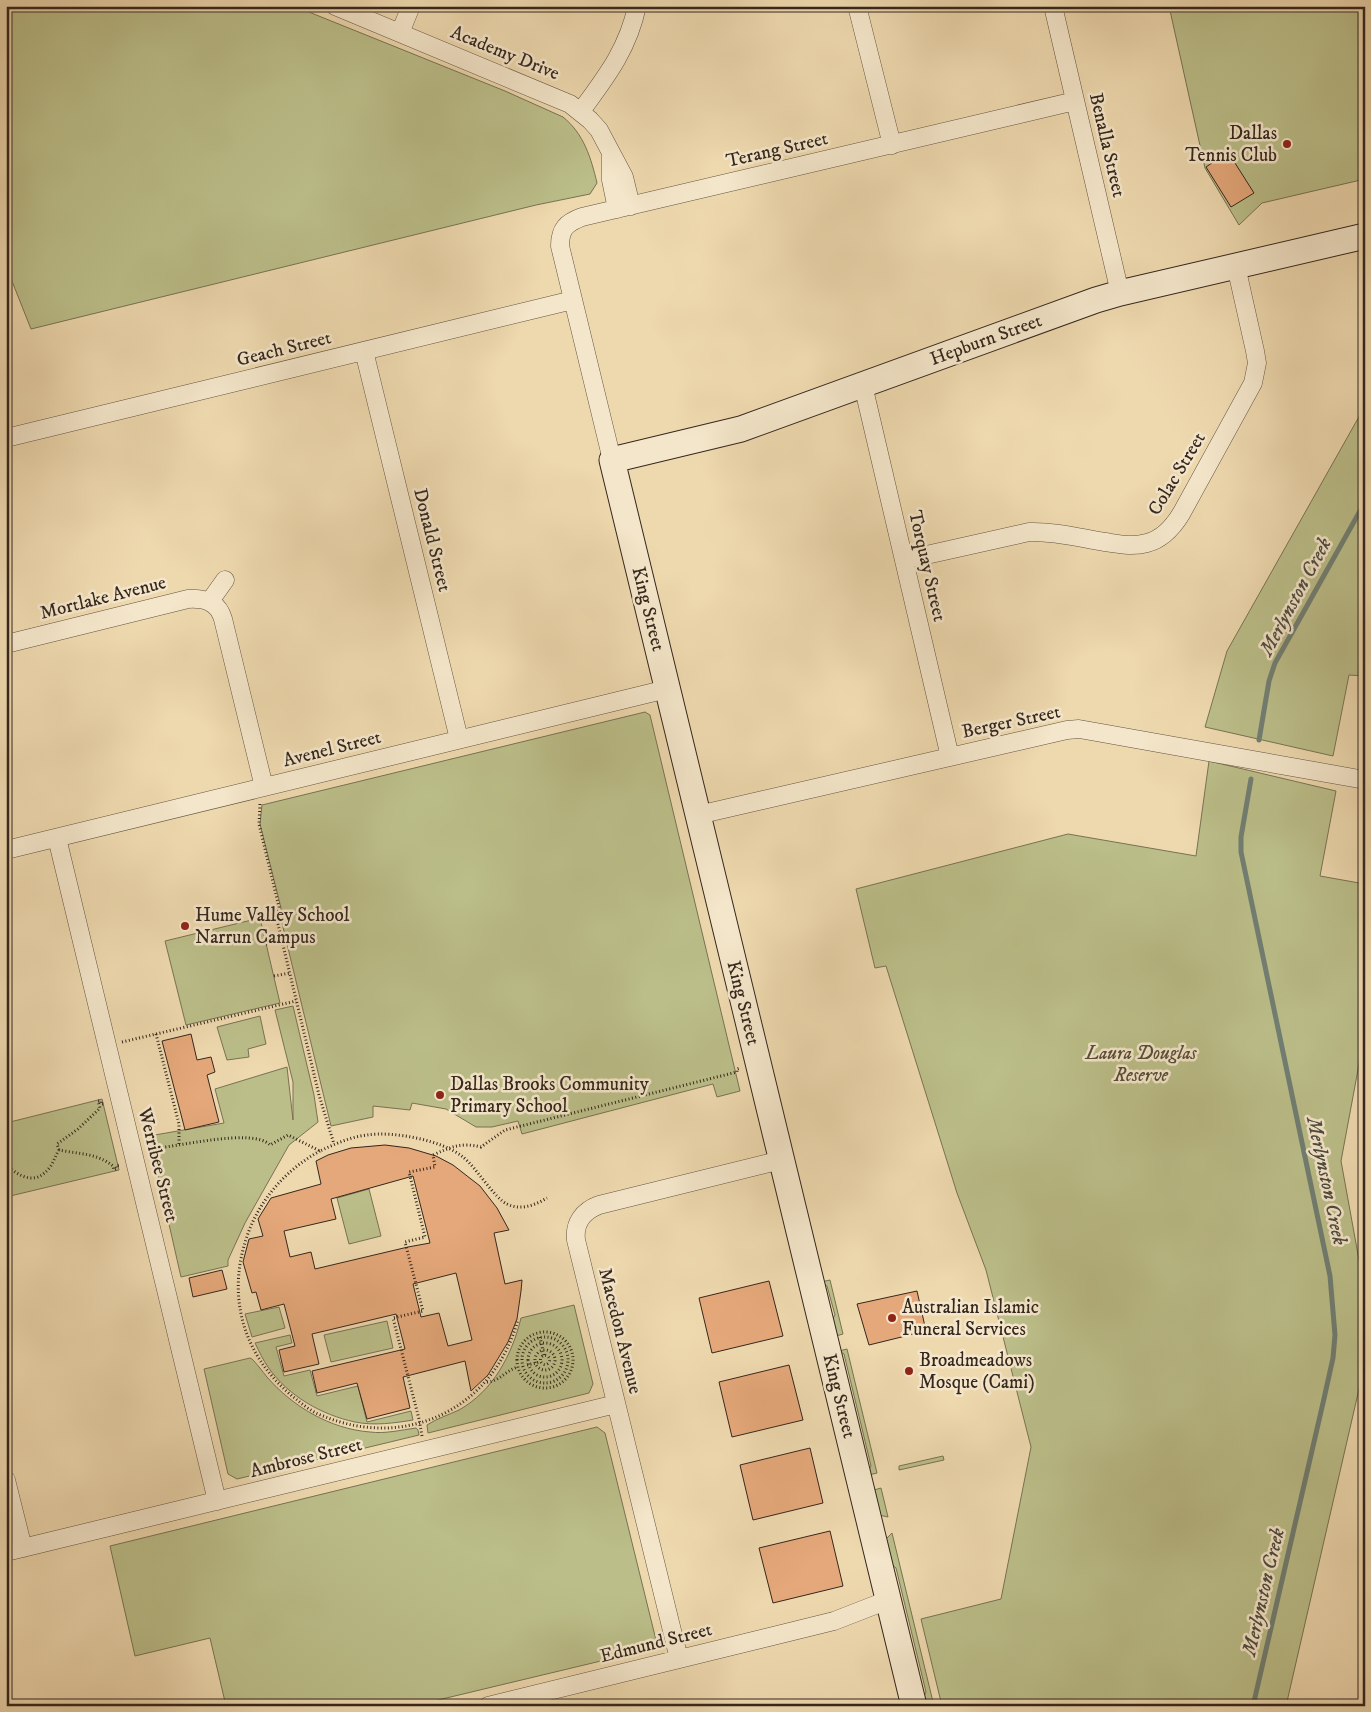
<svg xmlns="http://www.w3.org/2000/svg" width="1371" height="1712" font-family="'IM FELL DW Pica',serif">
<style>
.green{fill:#bbbe89;stroke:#787254}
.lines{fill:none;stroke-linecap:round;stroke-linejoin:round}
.stream{stroke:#717f73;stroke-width:5}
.building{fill:#e5a87a;stroke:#35271e;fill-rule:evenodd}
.street-casing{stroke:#635342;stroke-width:19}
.secondary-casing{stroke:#35271e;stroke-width:27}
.path{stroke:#35271e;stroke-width:3;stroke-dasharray:1 2.5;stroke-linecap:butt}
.street{stroke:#f4e6ca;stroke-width:18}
.secondary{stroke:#f4e6ca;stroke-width:25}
.poi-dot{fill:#8f2418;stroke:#f4e6ca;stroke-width:2}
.labels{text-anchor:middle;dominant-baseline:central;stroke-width:5;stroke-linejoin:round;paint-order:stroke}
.street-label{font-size:19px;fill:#35271e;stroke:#f4e6ca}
.poi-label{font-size:19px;fill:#35271e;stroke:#f4e6ca;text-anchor:start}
.park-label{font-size:19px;font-style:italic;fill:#564d39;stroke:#f4e6ca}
.water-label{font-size:20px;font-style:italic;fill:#4e4c41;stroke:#f4e6ca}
</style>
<rect width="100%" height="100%" fill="#eed8ae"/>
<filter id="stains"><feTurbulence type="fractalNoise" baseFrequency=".004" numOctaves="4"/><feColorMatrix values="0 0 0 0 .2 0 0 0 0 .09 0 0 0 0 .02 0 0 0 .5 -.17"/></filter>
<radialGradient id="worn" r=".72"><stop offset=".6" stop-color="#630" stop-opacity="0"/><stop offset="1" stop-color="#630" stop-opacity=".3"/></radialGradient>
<!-- green -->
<path class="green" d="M6,6h288l211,85 58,26c21,17 28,41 34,66l-7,11 -54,11 -505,124 -25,-63z
M1169,6h196v173l-103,24 -23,22 -34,-57z
M1365,406v270l-16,-1 -16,81 -128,-29 22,-76z
M645,712l5,3 90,376 -23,6 -4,-13 -191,50 -4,-13 -26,6h-16l-30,-18 -34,-6 -2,7 -37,-4v11l-42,9 -50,-207v-11l-21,-84 2,-19z
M1209,761l127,30 -16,85 45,8v148l-24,129 24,132v70l-79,343h-344l-21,-87 80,-20 30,-152 -45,-177 -29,-77 -71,-227 -11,2 -19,-79 212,-55 128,22z
M260,918l20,85 -94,22 -21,-84z
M293,1006l21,89 4,27 -29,23 -44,78 -17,37v6l-47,11 -32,-141 75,-13 -9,-34 72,-22 6,53v-38l-18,-72z
M260,1016l6,28 -18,5 1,8 -22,3 -10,-33z
M102,1099l17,71 -113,27v-74z
M369,1189l12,47 -32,8 -12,-46z
M830,1280l13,54 -7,2 -5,-15 4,-6 -8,-29 -6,-4z
M574,1305l19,79 -4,9 -161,40 -1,-8c9,-6 21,-10 32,-15 34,-19 53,-55 62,-92z
M279,1307l6,21 -33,9 -7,-23z
M387,1321l6,27 -62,14 -7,-27z
M290,1335l2,8 -16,4 8,29 26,-6 7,26 41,-10 9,36 44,-11 2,9c-18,3 -39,6 -58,2 -33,-7 -67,-26 -87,-55 -5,-7 -9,-16 -13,-24z
M847,1349l30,124 -8,2 -2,-2 4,-7 -27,-112 -5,-3z
M250,1358l2,1c6,6 10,12 15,18 25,29 63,52 103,55 15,2 31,-2 46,-4l2,2 1,5 -182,44 -9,-5 -24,-105z
M597,1427l8,6 51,207 -5,9 -238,57h-187l-16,-68 -75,18 -25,-110z
M943,1456l1,4 -45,10v-4z
M881,1488l7,29 -9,-2 -5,-25z
M892,1533l42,173h-10l-2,-6 4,-8 -30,-124 -7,-5 -5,-22z"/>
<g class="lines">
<!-- stream -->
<path class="stream" d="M1259,740l10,-59 6,-18 90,-161
M1251,779l-10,58v15l89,424 5,59 -2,23 -10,45 -70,303"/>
</g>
<!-- building -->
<path class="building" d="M1228,152l26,41 -23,14 -25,-40z
M191,1034l6,26 14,-3 4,15 -8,3 12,47 -34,8 -23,-89z
M385,1145l24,3 27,8 17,9 27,21 17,22 12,22 -15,3 11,51 17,-4 -1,11 -4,28 -9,23 -20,33 -17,16 -6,-30 -62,16 7,31 -43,11 -10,-36 -40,10 -5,-22 93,-22 -9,-35 -84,20 7,30 -35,8 -5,-22 16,-4 -11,-42 -23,6 -5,-18 -4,1 -9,-31 6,-23 14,-3 -5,-17 13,-21 50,-14 -5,-23 12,-6 23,-7zM413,1176l17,67 -22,4 -93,22 -4,-17 -21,5 -6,-26 52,-12 -5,-20zM456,1273l16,67 -24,6 -9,-33 -18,4 -8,-33z
M222,1270l5,19 -34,8 -4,-19z
M769,1281l14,55 -71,17 -13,-55z
M917,1291l9,40 -57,14 -12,-41z
M789,1365l14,55 -71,17 -13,-55z
M810,1448l13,55 -70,17 -13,-55z
M830,1531l13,55 -70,17 -14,-55z"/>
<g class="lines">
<!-- street casing -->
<g class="street-casing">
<path id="street" d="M335,6l235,98 20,16 9,10 25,47 7,29
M857,6l35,139
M1053,6l67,287
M400,33l11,-27
M581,111c25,-34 47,-62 56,-105
M611,156v24l6,29
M364,351l95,388
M863,385l87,372
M6,438l567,-138
M612,460l-52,-214c0,-17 6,-23 22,-29l493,-116
M904,560l125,-28c25,-1 51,6 76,10 14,2 28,5 42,1 16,-4 26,-16 34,-29l72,-131 4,-20 -2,-12 -19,-85
M210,601l15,-21
M6,644l182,-45c17,-1 30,3 35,20l41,168
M698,815l369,-85 12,-1 17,3 269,48
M57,838l160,663
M6,850l661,-161
M6,1480l17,68
M6,1552l610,-148
M679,1659l-103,-419c-2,-17 7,-29 23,-35l182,-45
M488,1706l346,-85 54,-21"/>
</g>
<!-- secondary casing -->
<g class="secondary-casing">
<path id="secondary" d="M914,1706l-302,-1246 129,-31 355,-129 24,-7 245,-57"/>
</g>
<!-- path -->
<path class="path" d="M260,804l-1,20 20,83 -2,13 42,175 15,49
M266,944l16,-3
M274,976l16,-3
M156,1034l23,90v21
M122,1042l174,-41
M148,1149c26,-1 105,-22 122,-4l18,-10 32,16c15,-7 30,-14 47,-16 26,-4 75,5 96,22 13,10 32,42 44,47 14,7 28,1 40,-6
M59,1150l-2,-6 21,-15 19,-18 3,-3 -2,-7h3v3h4
M320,1151c-37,20 -65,54 -76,95 -16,57 2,111 47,149 10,8 20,17 32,21 85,35 172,-9 195,-97
M6,1165c14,12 30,21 44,2 4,-5 5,-11 9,-17 19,4 38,3 54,16l1,4 3,-1 -1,-3 4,-1v-1
M517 1360a28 28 0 1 1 56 0a28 28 0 1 1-56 0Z
M540,1337l4,19
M522 1360a23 23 0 1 1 46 0a23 23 0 1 1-46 0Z
M528 1360a17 17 0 1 1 34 0a17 17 0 1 1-34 0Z
M535 1360a10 10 0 1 1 20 0a10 10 0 1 1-20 0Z
M540.5 1360a4.5 4.5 0 1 1 9 0a4.5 4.5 0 1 1-9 0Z
M527,1365l13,-3
M487,1382c13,-1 19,-12 31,-15
M422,1436l-3,-17 -26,-101 30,-7 -18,-69 20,-5 -16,-65 26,-5 -2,-12c18,-8 28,-13 48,-8l24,-17 232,-58v-3l3,-1"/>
<!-- street -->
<use href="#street" class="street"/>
<!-- secondary -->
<use href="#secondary" class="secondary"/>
</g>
<!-- markers -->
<g class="poi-dot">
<circle cx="1287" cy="144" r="5"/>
<circle cx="185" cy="926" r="5"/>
<circle cx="440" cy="1095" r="5"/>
<circle cx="892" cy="1318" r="5"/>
<circle cx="909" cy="1371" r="5"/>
</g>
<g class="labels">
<!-- street labels -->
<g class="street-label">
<text transform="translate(505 53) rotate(22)">Academy Drive</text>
<text transform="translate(1107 145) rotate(77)">Benalla Street</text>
<text transform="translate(777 150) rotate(-13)">Terang Street</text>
<text transform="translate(986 340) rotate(-20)">Hepburn Street</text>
<text transform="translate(284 349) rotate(-14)">Geach Street</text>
<text transform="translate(1177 474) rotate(-59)">Colac Street</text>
<text transform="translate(432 540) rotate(76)">Donald Street</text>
<text transform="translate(927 566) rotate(77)">Torquay Street</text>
<text transform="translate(103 598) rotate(-14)">Mortlake Avenue</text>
<text transform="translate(648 609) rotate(76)">King Street</text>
<text transform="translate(1011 722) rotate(-12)">Berger Street</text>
<text transform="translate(332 749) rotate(-14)">Avenel Street</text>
<text transform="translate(743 1003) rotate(76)">King Street</text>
<text transform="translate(158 1165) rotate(76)">Werribee Street</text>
<text transform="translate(620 1331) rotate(76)">Macedon Avenue</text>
<text transform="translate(839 1396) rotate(76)">King Street</text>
<text transform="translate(306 1458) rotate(-14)">Ambrose Street</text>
<text transform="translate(656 1643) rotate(-14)">Edmund Street</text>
</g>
<!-- poi labels -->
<g class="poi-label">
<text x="1277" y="133" text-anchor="end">Dallas<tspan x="1277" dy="22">Tennis Club</tspan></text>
<text x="195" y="915">Hume Valley School<tspan x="195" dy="22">Narrun Campus</tspan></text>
<text x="450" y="1084">Dallas Brooks Community<tspan x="450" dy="22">Primary School</tspan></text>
<text x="902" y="1307">Australian Islamic<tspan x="902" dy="22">Funeral Services</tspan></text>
<text x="919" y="1360">Broadmeadows<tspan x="919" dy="22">Mosque (Cami)</tspan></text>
</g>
<!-- park labels -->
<g class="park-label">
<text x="1141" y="1053">Laura Douglas<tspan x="1141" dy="22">Reserve</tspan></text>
</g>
<!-- water labels -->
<g class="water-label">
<text transform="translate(1296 597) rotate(-62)">Merlynston Creek</text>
<text transform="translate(1326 1181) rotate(78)">Merlynston Creek</text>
<text transform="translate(1264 1592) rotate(-77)">Merlynston Creek</text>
</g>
</g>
<!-- margin -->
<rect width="1371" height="1712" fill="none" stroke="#eed8ae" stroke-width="25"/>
<rect x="8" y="8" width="1356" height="1697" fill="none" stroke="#35271e" stroke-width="2.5"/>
<rect x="12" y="12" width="1346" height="1687" fill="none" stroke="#35271e"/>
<rect width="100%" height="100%" filter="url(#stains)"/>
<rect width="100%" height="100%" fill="url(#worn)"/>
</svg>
